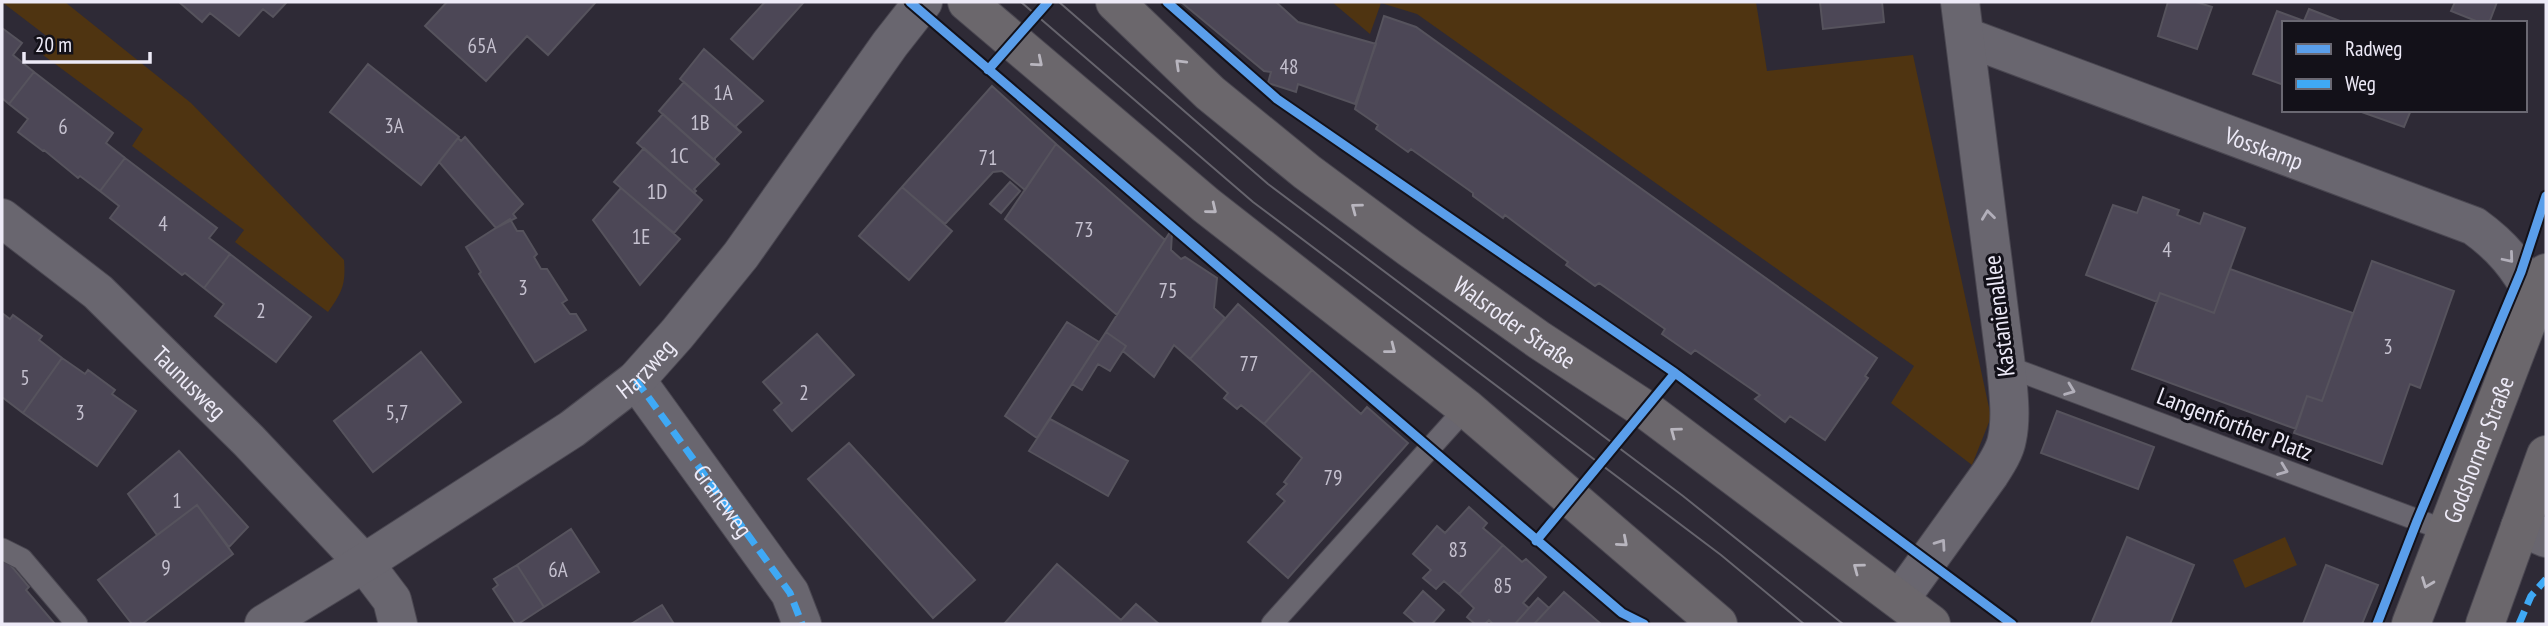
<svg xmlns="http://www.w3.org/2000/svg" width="2548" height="626" font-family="'PT Sans Narrow',sans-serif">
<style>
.green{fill:#4f3411}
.building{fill:#4c4756;stroke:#56535d;stroke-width:2}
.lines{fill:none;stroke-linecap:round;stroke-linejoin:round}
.lane-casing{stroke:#4a4751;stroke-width:23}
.street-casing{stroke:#4a4751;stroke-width:40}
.secondary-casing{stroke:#4a4751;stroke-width:40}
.lane{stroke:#69666f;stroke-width:21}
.street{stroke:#69666f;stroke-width:38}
.secondary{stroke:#6b676c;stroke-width:38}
.tram{stroke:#66646d;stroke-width:2}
.quiet{stroke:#3fa9f5;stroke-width:7;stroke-dasharray:14 7;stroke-linecap:butt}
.cycleway-casing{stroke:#131119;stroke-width:13}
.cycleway{stroke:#5a9eea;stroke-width:9}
.oneway{stroke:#b9b6bf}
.oneway2{stroke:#b2afba}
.labels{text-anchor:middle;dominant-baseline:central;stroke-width:6;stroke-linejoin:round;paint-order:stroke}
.number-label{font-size:21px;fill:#c5c1cf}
.street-label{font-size:24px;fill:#edeaf7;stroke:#131119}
</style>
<rect width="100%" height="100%" fill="#2e2a36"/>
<!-- green -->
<path class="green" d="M2,2h63l126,101 153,157c2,25 -2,32 -16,52l-93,-70 9,-12 -112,-84 11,-17 -100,-74 10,-14z
M1332,2h424l11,69 146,-16 78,362 -19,48 -81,-62 23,-37 -497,-352 -36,-11 -11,31z
M2285,537l12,28 -52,23 -12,-28z"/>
<!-- building -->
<path class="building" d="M179,2h108l-14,15 -10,-8 -24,27 -29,-23 -8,9z
M447,2h149l-48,53 -21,-19 -41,45 -61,-55z
M765,2h39l-51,57 -22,-20z
M1181,2h95l22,20 78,22 -21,60 -57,-20 -2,8 -28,-9 3,-11 -7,-1z
M1820,2h62l2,20 -61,7z
M2168,2h28l16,5 -15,42 -39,-13z
M2455,2h42l-8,21h-8l-30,-12z
M2309,9l36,14h-61v62l-31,-11 24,-63 27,10z
M1384,16l32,11 461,331 -12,18 3,2 -43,62 -35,-24 -5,6 -30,-23 5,-4 -65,-45 -4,4 -29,-20 3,-5 -66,-46 -4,3 -29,-21 2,-3 -63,-47 -2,3 -30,-22v-3l-62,-44 -3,3 -32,-23 2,-4 -23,-16z
M2,28l20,15 -9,12 21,17 -25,32 -7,-6z
M704,49l59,52 -27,25 1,3 -57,-50z
M368,64l91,73 -38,48 -91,-73z
M34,72l79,61 -7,10 19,15 -25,33 -20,-15 -2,2 -34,-28 -1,1 -25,-19 10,-13 -19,-15z
M684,82l57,50 -26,26v3l-56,-50z
M992,86l64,58 -31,46 -23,-19 -9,1 -48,52 -43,-37z
M2356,110h55l-7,17z
M663,114l56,50 -25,25 2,2 -2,2 -57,-50z
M465,137l58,67 -10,10 3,4 -20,10 -57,-66 19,-24 3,3z
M1056,144l109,96 -48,75 -112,-96z
M644,148l58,52 -28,33 -60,-51z
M125,158l92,70 -8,10 21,16 -26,34 -19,-15 -3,2 -72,-57 9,-12 -19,-15z
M1010,182l10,9 -19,22 -11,-9z
M902,187l50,44 -43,49 -50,-44z
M621,188l59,51 -40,46 -47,-65z
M2143,197l36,13 -2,5 23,9 4,-11 41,15 -31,85 -54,-20 -3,9 -71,-27 27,-70 24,8z
M510,219l7,12h6l14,23 -3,3 7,12h6l20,31 -5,3 8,11h6l10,16 -51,32 -56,-88 2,-2 -15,-25z
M1170,232l2,1 -1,17 10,9 4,-2 32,21 -3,30 11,10 -35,41 -16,-14 -20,32 -31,-26 3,-5 -20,-14z
M230,254l81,63 -35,45 -61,-46 9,-12 -20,-16z
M2372,261l82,30 -34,97 -10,-4 -28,80 -88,-31 13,-37 15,5z
M2230,269l123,44 -31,88 -15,-5 -11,33 -164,-60 28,-76 54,20z
M1238,304l74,66 -48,54 -23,-19 -4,4 -13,-11 4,-5 -38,-34z
M2,313l8,6 3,-4 29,21 -3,4 23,18 -39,55 -21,-16z
M1067,322l32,20 -62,96 -32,-22z
M1106,332l20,14 -16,25 -12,-7 -16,26 -10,-6z
M817,334l37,41 -62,56 -18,-21 8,-7 -19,-21z
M421,352l40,50 -88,70 -39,-51z
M62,358l23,16 3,-4 27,20 -3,4 24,17 -39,55 -74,-53z
M1312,370l49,44 6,-7 41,36 -120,135 -40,-36 37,-41 -8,-7 10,-10 -3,-2 18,-24 -38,-34z
M2057,411l97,36 -16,42 -97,-36z
M1050,419l78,42 -20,35 -79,-45z
M849,443l126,137 -42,38 -125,-139z
M179,451l69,76 -19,20 -32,-42 -40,30 -29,-41z
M197,505l36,49 -91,70h-10l-34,-44z
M1469,507l18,16 -4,5 20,17 -44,49 -15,-13 -8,8 -13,-11 8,-8 -18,-16 24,-28 8,7z
M571,529l28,43 -55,35 -27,-42z
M2127,537l67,28 -24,59h-79z
M1503,545l19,17 4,-3 20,18 -23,26 6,5 -14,16h-22l-4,-4 -4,4h-10l-8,-7 7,-9 -15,-14z
M2,555l27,32 -3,3 29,34h-53z
M1057,564l64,56 15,-16 23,20h-155z
M517,565l27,42 -26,17h-2l-23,-35 5,-4 -4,-6z
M2326,565l52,20 -16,39h-59z
M1423,591l21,19 -12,14h-15l-13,-11z
M1564,592l37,32h-67z
M1538,598l11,10 -15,16h-19z
M662,605l12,19h-43z"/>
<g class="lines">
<!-- lane casing -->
<g class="lane-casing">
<path id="lane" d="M2006,366l441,165
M2,549l20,10 55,65
M1272,624l194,-216"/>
</g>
<!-- street casing -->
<g class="street-casing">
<g id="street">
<path id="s1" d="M1966,37l508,189c29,21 44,40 61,71"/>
<path id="s2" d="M2,218l96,74 151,149 115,122 28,37 6,24"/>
<path d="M636,380l154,213 12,31"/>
<path d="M2520,527l26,11"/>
<path d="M1900,599l90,-125c7,-11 15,-23 17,-35 5,-23 1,-50 -1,-73l-46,-364"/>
<path id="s3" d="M264,624l100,-61 208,-134 64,-49 41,-46 64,-79 149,-211 33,-42"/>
</g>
</g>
<!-- secondary casing -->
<g class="secondary-casing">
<g id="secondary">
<path d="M967,2l239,203 260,203 252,216"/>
<path id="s4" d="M1115,2l95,91 97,79 104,77 128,91 107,70 285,214"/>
<path id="s5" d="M2411,624l135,-351"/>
<path d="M2485,624l61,-169"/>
</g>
</g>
<!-- lane -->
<use href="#lane" class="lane"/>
<!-- street -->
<use href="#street" class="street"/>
<!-- secondary -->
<use href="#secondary" class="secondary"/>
<!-- tram -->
<path class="tram" d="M1021,2l232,200 468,353 83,69
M1059,2l209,182 415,312 160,128"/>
<!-- quiet -->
<g class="quiet">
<path id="s6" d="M636,380l154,213 12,31"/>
<path d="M2519,624l12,-28 15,-17"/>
</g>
<!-- cycleway casing -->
<g class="cycleway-casing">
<path id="cycleway" d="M910,2l712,611 22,11
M1167,2l110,97 398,274 337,251
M988,70l60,-68
M1536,541l139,-168
M2377,624l40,-103 104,-249 25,-76"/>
</g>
<!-- cycleway -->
<use href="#cycleway" class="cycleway"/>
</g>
<!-- one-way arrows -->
<defs><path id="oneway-chevron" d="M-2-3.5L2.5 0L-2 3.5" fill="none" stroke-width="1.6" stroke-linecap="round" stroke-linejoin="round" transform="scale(1.75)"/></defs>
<g class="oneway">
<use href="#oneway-chevron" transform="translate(1038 62) rotate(40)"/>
<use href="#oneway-chevron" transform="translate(1180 64) rotate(-136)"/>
<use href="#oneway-chevron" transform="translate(1356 208) rotate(-143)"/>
<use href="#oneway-chevron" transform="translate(1212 209) rotate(39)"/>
<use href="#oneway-chevron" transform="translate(1391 349) rotate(38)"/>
<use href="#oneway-chevron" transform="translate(1675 432) rotate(-143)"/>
<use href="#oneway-chevron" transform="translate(1623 542) rotate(41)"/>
<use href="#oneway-chevron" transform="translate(1858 568) rotate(-143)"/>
<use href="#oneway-chevron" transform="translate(2427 583) rotate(111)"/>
</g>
<g class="oneway2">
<use href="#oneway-chevron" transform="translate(1988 215) rotate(-97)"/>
<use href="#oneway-chevron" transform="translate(2509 258) rotate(50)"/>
<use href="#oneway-chevron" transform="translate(2070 390) rotate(21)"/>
<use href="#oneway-chevron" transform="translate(2283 470) rotate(21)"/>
<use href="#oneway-chevron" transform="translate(1941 544) rotate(-55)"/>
</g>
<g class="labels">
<!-- number labels -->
<g class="number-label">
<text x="482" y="45">65A</text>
<text x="1289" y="66">48</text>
<text x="723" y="92">1A</text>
<text x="700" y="122">1B</text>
<text x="394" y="125">3A</text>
<text x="63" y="126">6</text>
<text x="679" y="155">1C</text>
<text x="988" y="157">71</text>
<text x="657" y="191">1D</text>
<text x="163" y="223">4</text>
<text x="1084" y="229">73</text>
<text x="641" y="236">1E</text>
<text x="2167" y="249">4</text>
<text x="523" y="287">3</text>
<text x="1168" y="290">75</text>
<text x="261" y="310">2</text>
<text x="2388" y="346">3</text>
<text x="1249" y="363">77</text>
<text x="25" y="377">5</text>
<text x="804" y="392">2</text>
<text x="80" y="412">3</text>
<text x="397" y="412">5,7</text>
<text x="1333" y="477">79</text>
<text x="177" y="500">1</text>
<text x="1458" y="549">83</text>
<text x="166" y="567">9</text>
<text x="558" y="569">6A</text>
<text x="1503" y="585">85</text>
</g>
<!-- street labels -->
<g class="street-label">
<text stroke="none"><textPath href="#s1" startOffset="318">Vosskamp</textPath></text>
<text transform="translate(1999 316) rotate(-97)">Kastanienallee</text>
<text stroke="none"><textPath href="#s4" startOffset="513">Walsroder Straße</textPath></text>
<text stroke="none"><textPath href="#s3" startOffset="460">Harzweg</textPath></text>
<text stroke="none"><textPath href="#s2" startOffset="250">Taunusweg</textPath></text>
<text transform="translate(2235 424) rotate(21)">Langenforther Platz</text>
<text stroke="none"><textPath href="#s5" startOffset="187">Godshorner Straße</textPath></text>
<text stroke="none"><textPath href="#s6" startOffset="149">Graneweg</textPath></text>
</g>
</g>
<!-- border -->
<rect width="2548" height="626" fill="none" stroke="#edeaf7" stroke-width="7"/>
<!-- legend -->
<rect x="2282" y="21" width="245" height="91" fill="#131119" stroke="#6a6872" stroke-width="2"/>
<rect x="2296" y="44" width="35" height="10" fill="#5a9eea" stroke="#6a6872" stroke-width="2"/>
<text x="2345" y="56" font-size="21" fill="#edeaf7">Radweg</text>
<rect x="2296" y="79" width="35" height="10" fill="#3fa9f5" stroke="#6a6872" stroke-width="2"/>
<text x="2345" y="91" font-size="21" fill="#edeaf7">Weg</text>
<!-- scale -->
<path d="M24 52v10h126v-10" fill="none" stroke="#edeaf7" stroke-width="3.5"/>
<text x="35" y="52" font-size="21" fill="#edeaf7" stroke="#131119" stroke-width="5" paint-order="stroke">20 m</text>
</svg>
